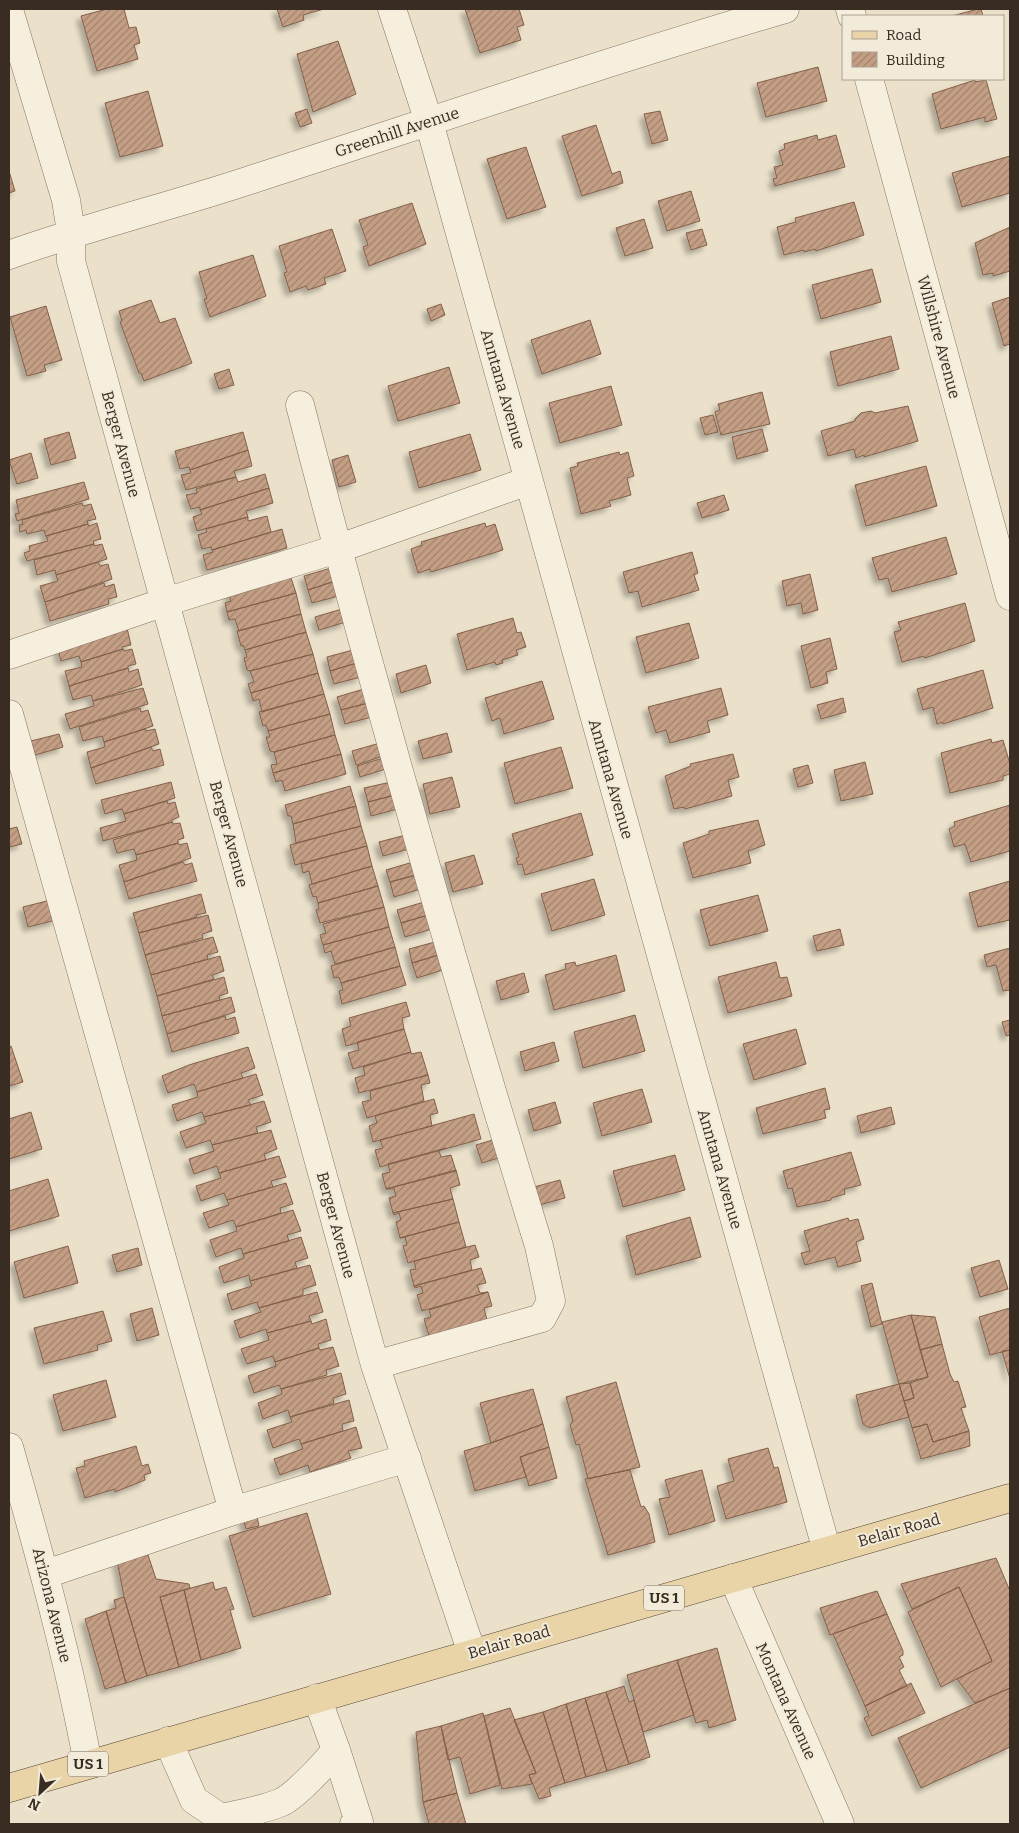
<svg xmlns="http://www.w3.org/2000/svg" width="1019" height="1833" font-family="Bitter,serif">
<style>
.building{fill:url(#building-hatch);stroke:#835f49;filter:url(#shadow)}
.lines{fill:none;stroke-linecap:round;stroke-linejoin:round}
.minor-casing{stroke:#867461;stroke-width:29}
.major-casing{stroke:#554334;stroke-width:29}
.minor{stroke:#f6efde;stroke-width:28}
.major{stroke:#e9d4a8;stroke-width:28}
.labels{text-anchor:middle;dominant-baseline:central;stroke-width:4;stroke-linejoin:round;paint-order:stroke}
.shield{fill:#f3ebda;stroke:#71665a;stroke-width:1}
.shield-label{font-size:15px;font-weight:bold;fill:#392d23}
.street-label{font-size:16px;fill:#392d23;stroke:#f3ebda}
</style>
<defs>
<pattern id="building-hatch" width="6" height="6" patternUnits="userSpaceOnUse" patternTransform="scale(1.25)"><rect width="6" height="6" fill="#c59f85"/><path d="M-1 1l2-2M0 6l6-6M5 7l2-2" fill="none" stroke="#a1826c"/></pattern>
<filter id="shadow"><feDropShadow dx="-4.5" dy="4.5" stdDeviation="2.5" flood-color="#0004"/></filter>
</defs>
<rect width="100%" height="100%" fill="#ebe1cb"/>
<!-- building -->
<path class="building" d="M107,9h17l5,19 7,-1 4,16 -6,2 4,14 -41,12 -16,-55z
M277,9h47l-21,6 1,5 -21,7z
M465,9h54l5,16 -7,2 4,13 -41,13z
M978,9h3l2,7h-31z
M338,41l18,53 -43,18 -16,-58z
M818,67l9,34 -61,16 -9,-34z
M975,80v2l11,-2 11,39 -12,3v-5l-44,12 -9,-35z
M148,91l15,55 -43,11 -15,-54z
M307,109l5,14 -12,4 -5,-14z
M660,111l8,29 -16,4 -8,-30z
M596,125l16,49 8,-3 3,12 -41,13 -20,-60z
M817,135l1,5 18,-5 9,32 -70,19 -2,-7 4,-1 -3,-11 9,-2 -4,-14 6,-2 -1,-5z
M526,147l20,60 -39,12 -20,-60z
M1010,156v37l-48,14 -10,-34z
M9,171l6,20 -6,2z
M691,191l9,30 -33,10 -9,-30z
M854,202l10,33 -48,16 -1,-2 -11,3v-2l-20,5 -7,-28 19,-5 -1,-4z
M412,203l14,41 -57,22 -6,-19 5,-2 -9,-25z
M644,219l9,29 -28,8 -9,-28z
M1010,227v44l-17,5v-3l-10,2 -8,-32z
M332,229l14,42 -22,7 2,6 -18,6 -2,-4 -16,6 -6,-19 3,-1 -8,-26z
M702,229l5,16 -16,5 -5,-17z
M253,255l13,41 -56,21 -6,-18h3l-8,-27z
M872,269l9,33 -60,17 -9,-34z
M1010,297v47l-6,2 -12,-43z
M151,300l9,23 15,-5 17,45 -48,18 -3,-8h-2l-19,-51 2,-1 -3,-10z
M441,304l4,11 -14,6 -4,-12z
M46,306l16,54 -18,5 2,6 -19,5 -17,-59z
M590,320l11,34 -59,20 -11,-34z
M891,336l8,33 -61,17 -8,-34z
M449,367l11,36 -62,18 -10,-35z
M229,369l5,16 -15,4 -5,-15z
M611,386l11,39 -62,18 -11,-40z
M762,392l8,32 -49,11 -6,-23 5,-2 -2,-6z
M908,406l10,35 -54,16v-2l-8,3 -2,-9 -26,7 -7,-25 34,-10v-2l6,-6 10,-2 4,2z
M713,415l5,17 -13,3 -5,-17z
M762,429l6,22 -31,8 -5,-22z
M69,432l7,26 -25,7 -7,-26z
M243,432l5,18 -58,20 -1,-3 -9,2 -5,-18z
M470,434l11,36 -62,18 -10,-36z
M248,450l4,16 -18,5 2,6 -50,13 -5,-15 10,-2 -1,-3z
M619,452l1,3 8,-3 6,24 -7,2 4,17 -22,6 2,5 -30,8 -11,-46 8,-2 -1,-3z
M31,453l7,25 -21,6 -8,-24z
M348,455l8,27 -17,5 -7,-27z
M926,466l11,40 -71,20 -11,-41z
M265,474l4,14 -69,22v-3l-9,2 -5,-14 11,-2 -1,-4 40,-12 2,5z
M84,482l5,17 -72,22 -2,-7 4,-1 -3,-13z
M269,488l4,15 -27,8 2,6 -51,14 -4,-14 9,-3 -2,-4z
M724,495l5,15 -27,8 -5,-15z
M82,503l1,3 8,-2 5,15 -9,2 1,3 -42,12 -2,-6 -17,4 -1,-4 -6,2 -1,-7 4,-1 -1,-4z
M267,516l4,16 -59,18 -1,-3 -9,2 -4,-14 9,-3 -1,-3 42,-12v4z
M97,523l4,16 -8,2 1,3 -67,17 -3,-8 6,-2 -1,-5 19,-5 -2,-5 42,-12 1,2z
M485,523l1,4 9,-3 8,26 -72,22 -1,-3 -12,4 -7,-24 11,-4 -1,-3z
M282,529l5,19 -80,22 -4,-15 10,-3 -1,-2z
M946,537l11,37 -65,18 -4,-14 -9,2 -7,-22z
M94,544v2l8,-2 5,15 -51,16 -1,-5 -18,5 -3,-15z
M692,552l6,21 -4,2 5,15 -57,17 -4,-16 -9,2 -6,-21z
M98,562l2,4 8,-2 4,15 -67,23 -5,-16 18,-5 -2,-6z
M331,568l4,13 -27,9 -4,-14z
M289,572l7,21 -69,19 -2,-9 6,-2 -4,-12z
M810,574l8,36 -15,4 -2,-11 -14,3 -5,-25z
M335,581l4,15 -27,7 -4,-13z
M104,583l1,4 9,-3 3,13 -9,2 1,5 -59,17 -5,-19z
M296,593l5,21 -62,17 -4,-12 -6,1 -2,-8z
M965,603l10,38 -50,17 -1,-2 -22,6 -8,-30 7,-2 -3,-8z
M342,609l4,13 -27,8 -4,-13z
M301,614l5,18 -61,18 -2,-5 -2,1 -4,-15z
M513,618l4,15 4,-1 5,15 -10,3 2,5 -16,5 1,3 -7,2 -1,-3 -28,8 -10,-36z
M689,623l10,35 -53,15 -10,-36z
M127,628l4,17 -9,2 1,2 -42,13 -2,-6 -18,5 -4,-16z
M306,632l7,22 -63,17 -3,-1 -3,-12 3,-1 -2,-7z
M830,638l7,31 -11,3 2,11 -17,5 -10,-42z
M123,649l1,2 8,-2 4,15 -8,2v2l-59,18 -4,-15 17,-4 -1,-5z
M353,650l4,13 -27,8 -3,-14z
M313,654l5,19 -67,20 -3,-9 6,-2 -4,-11z
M357,663l4,14 -27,7 -4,-13z
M426,665l5,18 -30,10 -5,-19z
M128,668l1,4 9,-3 4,16 -49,16 -2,-6 -18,5 -4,-14z
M983,670l10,38 -50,16 -1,-2 -5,2 -4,-17 -10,3 -6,-21z
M318,673l6,21 -62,18 -3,-13 -6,2 -2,-8z
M542,681l12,38 -50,15 -4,-16 -8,3 -7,-23z
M143,688l5,16 -78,25 -5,-15 29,-8 -1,-5z
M721,688l7,27 -21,6 3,11 -40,11 -4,-13 -10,3 -8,-26z
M364,689l4,14 -27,7 -4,-13z
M324,694l6,20 -62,17 -2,-6 -3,1 -4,-14z
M843,698l3,14 -25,7 -4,-14z
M368,703l4,14 -27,7 -4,-14z
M140,708l1,4 7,-2 5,16 -49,16 -2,-6 -19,5 -4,-14z
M330,714l5,21 -61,17 -4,-1 -4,-14h4l-2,-6z
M145,729l1,2 9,-2 4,15 -68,24 -4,-16 18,-5 -1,-5z
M447,733l5,19 -29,7 -5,-18z
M59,734l4,13 -28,8 -4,-14z
M335,735l6,19 -68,19 -2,-8 6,-1 -3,-12z
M991,739l1,4 11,-3 7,24v10l-7,2v4l-53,13 -9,-40z
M380,743l3,13 -27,9 -4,-14z
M151,747l2,4 7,-2 4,16 -68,19 -5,-16z
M561,747l12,41 -58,16 -11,-41z
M341,754l5,20 -61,17 -3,-11 -6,2 -3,-9z
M733,754l6,23 -11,3 4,16 -47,13 -1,-2 -10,2 -9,-33 26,-10 -1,-2z
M383,758l3,11 -26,8 -3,-11z
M865,762l8,32 -32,7 -7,-31z
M808,765l5,18 -15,4 -5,-18z
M452,777l8,30 -30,7 -7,-30z
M171,782l4,16 -51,16 -2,-5 -17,5 -4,-14z
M391,782l4,13 -27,7 -4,-14z
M350,786l6,20 -63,18 -2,-8h-3l-3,-11z
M395,795l3,14 -27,7 -3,-14z
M167,801l1,3 7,-2 4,15 -7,3v2l-69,19 -3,-13 26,-7 -2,-7z
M1010,805v46l-39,11 -6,-18 -11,3 -5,-18 6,-3 -1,-4z
M356,806l5,20 -65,17 -3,-19z
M581,813l12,42 -68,20 -3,-11 -4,1 -2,-7 3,-1 -7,-23z
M758,820l7,25 -17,6 3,12 -58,15 -10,-35 26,-9v-3z
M172,822l1,2 7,-1 4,15 -6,2v3l-42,12 -2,-6 -17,4 -4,-13z
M361,826l6,20 -72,19 -5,-20z
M17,827l5,17 -13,3v-18z
M406,835l3,14 -26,7 -4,-14z
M178,843l1,2 8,-2 4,15 -67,24 -5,-17 18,-5 -1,-5z
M367,846l5,20 -60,18 -3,-13 -6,2 -2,-9z
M474,855l9,29 -30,8 -8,-29z
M183,862l2,3 7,-2 5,18 -68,18 -5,-17z
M413,862l3,13 -26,7 -4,-12z
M372,866l6,20 -60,17 -2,-7 -3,1 -4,-12z
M416,875l5,14 -27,8 -4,-15z
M594,879l11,36 -53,16 -11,-37z
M1010,881v39l-32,7 -9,-34z
M378,886l6,21 -64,16 -4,-13 3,-1 -1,-6z
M201,894l5,19 -10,2 1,2 -58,16 -6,-20z
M758,895l10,36 -58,15 -10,-36z
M51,900l5,20 -28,7 -5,-20z
M424,902l4,13 -27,8 -4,-13z
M384,907l5,20 -66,18 -3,-10 6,-2 -3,-9z
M208,915l4,16 -10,3 1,4 -58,17 -6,-22z
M428,915l4,14 -27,8 -4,-14z
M389,927l6,20 -60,17 -4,-13 -6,2 -2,-8z
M840,929l4,16 -27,6 -4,-15z
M213,937l5,15 -11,3 1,4 -57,16 -6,-20z
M435,942l4,13 -27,8 -3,-14z
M395,947l5,19 -59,17 -2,-6 -5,1 -3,-12z
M1010,948v42l-7,1 -7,-26 -9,2 -3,-12z
M439,955l4,15 -26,8 -5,-15z
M616,955l9,36 -71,19 -9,-35 21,-6 -1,-5 10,-2 1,4z
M220,956l4,15 -12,4 2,4 -57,17 -6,-21z
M776,962l4,16 7,-1 5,19 -64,17 -10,-36z
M400,966l6,19 -64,19 -3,-13 4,-1 -2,-7z
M524,973l5,19 -28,8 -5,-19z
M224,977l4,16 -9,3 1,4 -58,16 -5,-20z
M231,997l4,15 -68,22 -5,-18z
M406,1002l4,14 -8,2 2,11 -58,17 -4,-17 9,-3 -2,-8z
M635,1015l10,36 -62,17 -9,-36z
M225,1016l1,4 9,-3 4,16 -67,19 -5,-18z
M1010,1020v15l-4,1 -4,-14z
M404,1029l7,23 -58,17 -5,-16 11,-3 -2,-8z
M796,1029l10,35 -52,16 -11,-36z
M554,1042l5,19 -34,10 -5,-19z
M11,1046l12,36 -14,4v-39z
M248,1047l7,21 -14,5 2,5 -46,14 -3,-8 -26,9 -6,-17 27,-11z
M411,1052v2l10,-2 7,23 -69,18 -4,-15 10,-3 -2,-8z
M256,1074l7,21 -15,5 3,5 -47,12 -2,-5 -25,9 -5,-16 26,-8 -1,-5z
M428,1075l2,8 -9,2 3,16 -57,17 -5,-16 9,-2 -1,-9z
M825,1088l5,21 -6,1 2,8 -63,16 -7,-26z
M642,1089l10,33 -50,14 -9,-33z
M434,1099l4,14 -8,2 2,11 -59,16 -4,-16 8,-3 -2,-7z
M264,1101l7,21 -15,5 2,6 -46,12 -2,-5 -24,8 -6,-16 26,-9 -2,-6z
M555,1102l6,21 -27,8 -6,-21z
M891,1107l4,17 -34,9 -4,-17z
M31,1112l11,37 -33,10v-40z
M474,1114l7,25 -101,28 -5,-17 8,-2 -3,-8z
M271,1130l6,19 -13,5 2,6 -47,13 -2,-7 -23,8 -5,-15 25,-8 -2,-6z
M503,1137l5,18 -26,8 -6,-18z
M446,1148l-7,3 2,6 10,-2 5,16 -70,18 -4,-15 8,-2 -2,-8z
M851,1152l10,33 -17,4 1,5 -14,4v2l-34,7 -5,-19 -4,1 -5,-18z
M675,1155l10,35 -62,17 -10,-36z
M279,1156l7,21 -15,4 2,6 -46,13 -3,-7 -23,8 -5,-15 25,-8 -2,-5z
M456,1170l4,15 -10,3 3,11 -60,14 -4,-15 7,-2 -2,-7h-8z
M48,1179l11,37 -50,15v-40z
M560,1180l5,18 -26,7 -5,-18z
M286,1183l7,21 -13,4 1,5 -45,14 -3,-7 -24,8 -6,-15 26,-8 -2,-5z
M453,1199l6,23 -59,16 -4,-16 5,-2 -2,-7 -5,2 -1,-2z
M293,1210l8,21 -14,4 2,6 -46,13 -2,-6 -25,9 -6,-17 27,-9 -1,-4z
M690,1217l11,40 -65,18 -10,-39z
M848,1218l1,3 9,-2 6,20 -8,3 5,19 -23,6 -3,-10 -30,8 -4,-12 9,-2 -6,-20z
M459,1222l7,25 -58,16 -5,-17 4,-1 -2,-8 -5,1z
M301,1237l7,21 -13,4 2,6 -47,13 -1,-6 -25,8 -5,-16 25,-9 -1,-4z
M475,1245l4,12 -9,3 2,10 -58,16 -4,-16 6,-1 -2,-8z
M68,1246l10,37 -54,15 -10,-36z
M138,1248l4,17 -25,7 -5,-17z
M999,1260l9,29 -28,8 -9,-29z
M310,1265l6,20 -13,4v6l-44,13 -2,-6 -25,8 -5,-16 25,-8 -2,-5z
M481,1268l5,15 -9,2 3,8 8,-1 -66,19 -5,-16 6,-2 -2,-7 -6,2 -1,-2z
M872,1283l10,41 -11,3 -10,-41z
M317,1292l6,20 -14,4 2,5 -44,12 -1,-4 -26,9 -6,-17 27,-9 -2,-4z
M488,1292l4,14 -8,2 3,12 -58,16 -5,-17 7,-2 -2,-7z
M152,1308l7,27 -22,6 -7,-27z
M1010,1308v42l-20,5 -11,-38z
M103,1311l9,30 -15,4 1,5 -54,14 -10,-36z
M911,1315l24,2 7,27 -22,6z
M911,1315l17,62 -29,7 -17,-62z
M326,1319l5,21 -13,4 1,4 -44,14 -2,-6 -26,8 -6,-15 28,-9 -2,-7 44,-12 1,3z
M942,1344l8,30 4,8 4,-1 8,26 -5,1 8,23 -36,11 -6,-18 -15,4 -8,-27 10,-3 -4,-15 18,-6 -8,-27z
M333,1347l6,19 -13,4 1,5 -46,14 -2,-4 -25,8 -6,-17 28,-10 -1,-4 44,-14 1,2z
M1010,1350v29l-8,-28z
M341,1373l5,21 -13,4 1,5 -44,14 -2,-7 -25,9 -5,-16 24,-9 -1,-5z
M106,1380l10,37 -53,14 -10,-36z
M616,1382l24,85 -52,12 -9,-35 -3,1 -6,-20 3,-4 -7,-24z
M910,1383l4,15 -10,3 -5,-17z
M899,1384l10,33 -39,11 -7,-4 -7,-29z
M533,1389l10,35 -52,19 -11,-40z
M349,1400l5,21 -12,3 1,7 -42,13 -2,-5 -26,9 -6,-18 25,-8 -2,-5z
M543,1424l6,23 -29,10 6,20 -51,14 -11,-40 27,-8z
M927,1424l6,18 36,-11 1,15 -49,13 -9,-31z
M356,1427l6,21 -14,3 3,7 -41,14 -2,-7 -28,10 -6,-16 29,-10 -2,-5z
M136,1446l6,20 6,-2 3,9 -7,2 1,5 -30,12v-3l-30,9 -9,-30 9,-2 -1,-5z
M549,1447l8,31 -28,8 -9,-29z
M768,1448l6,20 4,-1 9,35 -61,17 -9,-33 17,-5 -6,-22z
M630,1470l11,37 3,-1 5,8 6,28 -47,13 -23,-76z
M702,1470l13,51 -46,14 -10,-36 11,-2 -5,-17z
M256,1512l3,14 -13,3 -4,-13z
M307,1513l24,81 -78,23 -24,-81z
M145,1546l11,33 33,5 1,4 -30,9 19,70 -32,9 -23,-79 -8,-42z
M996,1558l14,33v97l-35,15 -18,-24 35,-18 -33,-74 -47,22 -11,-25z
M213,1582l2,8 11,-3 8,22 -4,1 11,38 -40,12 -17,-70z
M959,1587l33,74 -51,26 -33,-75z
M184,1590l17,70 -22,7 -19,-70z
M877,1591l10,23 -57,21 -10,-27z
M124,1597l23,79 -21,7 -20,-72 10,-3 -2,-8z
M106,1611l20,72 -21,6 -20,-70z
M887,1614l16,37v4l-4,2 5,10 -5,3 8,16 -42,20 -32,-72z
M717,1648l19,72 -27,8 -2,-8 -11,3 -19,-63z
M677,1660l17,55 -51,17 -16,-57z
M911,1683l14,30 -53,23 -8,-18 5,-2 -4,-10z
M624,1686l5,16 5,-2 16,57 -21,7 -23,-72z
M1010,1688v59l-89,41 -23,-50z
M606,1692l23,72 -22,7 -22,-73z
M585,1698l22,73 -21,6 -20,-73z
M566,1704l20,73 -21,6 -22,-71z
M510,1708l26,65 -7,2 3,9 -30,5 -18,-73z
M543,1712l22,71 -16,5 2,8 -12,3 -10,-24 7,-2 -22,-53z
M483,1713l17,72 -30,9 -10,-37 -12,3 -7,-34z
M441,1726l16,67 -34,9 -7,-70z
M457,1793l9,31h-37l-6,-22z"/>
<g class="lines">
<!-- minor casing -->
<g class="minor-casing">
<path id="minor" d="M392,9l37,113 398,1429
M850,9l2,7
M9,10l57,190 5,32v29l304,1104 97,288
M869,79l141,517
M9,255c78,-28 159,-48 238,-74 179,-58 358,-119 538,-172
M300,405c73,282 153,562 239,841l12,55 -9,17 -167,47
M9,655l156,-53 172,-53 191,-68
M9,714l224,797
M9,1447c30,105 59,210 79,317
M46,1574l187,-63 174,-53
M733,1578l107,246
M168,1741l26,59 27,18c20,-4 42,-8 61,-16 15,-8 43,-38 54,-52l-19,-52
M336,1750l23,72 -5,2"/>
</g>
<!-- major casing -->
<g class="major-casing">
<path id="major" d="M9,1788l1001,-290"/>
</g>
<!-- minor -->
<use href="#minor" class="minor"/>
<!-- major -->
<use href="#major" class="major"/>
</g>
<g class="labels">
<!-- shield labels -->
<g class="shield">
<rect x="644" y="1585.5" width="40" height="25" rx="4"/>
<rect x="68" y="1751.5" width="40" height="25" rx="4"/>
</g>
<g class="shield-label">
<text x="664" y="1598">US 1</text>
<text x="88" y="1764">US 1</text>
</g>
<!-- street labels -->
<g class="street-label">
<text transform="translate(397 132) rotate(-18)">Greenhill Avenue</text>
<text transform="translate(939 337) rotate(75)">Willshire Avenue</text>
<text transform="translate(503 389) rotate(74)">Anntana Avenue</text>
<text transform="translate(121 444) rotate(75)">Berger Avenue</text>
<text transform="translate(611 779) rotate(74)">Anntana Avenue</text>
<text transform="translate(229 834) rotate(75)">Berger Avenue</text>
<text transform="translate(720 1169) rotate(74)">Anntana Avenue</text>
<text transform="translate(336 1225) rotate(75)">Berger Avenue</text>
<text transform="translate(899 1530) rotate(-16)">Belair Road</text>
<text transform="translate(52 1605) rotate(76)">Arizona Avenue</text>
<text transform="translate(509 1642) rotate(-16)">Belair Road</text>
<text transform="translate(786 1701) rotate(66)">Montana Avenue</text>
</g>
</g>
<!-- border -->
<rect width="1019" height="1833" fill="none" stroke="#392d23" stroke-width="20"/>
<!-- legend -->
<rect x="842" y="15" width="162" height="65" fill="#f3ebda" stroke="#a99f91"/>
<rect x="852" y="31" width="25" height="8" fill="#e9d4a8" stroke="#a99f91"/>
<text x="886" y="40" font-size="15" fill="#392d23">Road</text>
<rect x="852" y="52" width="25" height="15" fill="url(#building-hatch)" stroke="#a99f91"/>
<text x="886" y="65" font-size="15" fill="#392d23">Building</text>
<!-- north arrow -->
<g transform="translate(40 1793) rotate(206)" stroke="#f3ebda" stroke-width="4" paint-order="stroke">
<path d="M0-4L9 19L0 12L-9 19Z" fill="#392d23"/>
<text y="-8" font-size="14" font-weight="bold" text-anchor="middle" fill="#392d23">N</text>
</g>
</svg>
